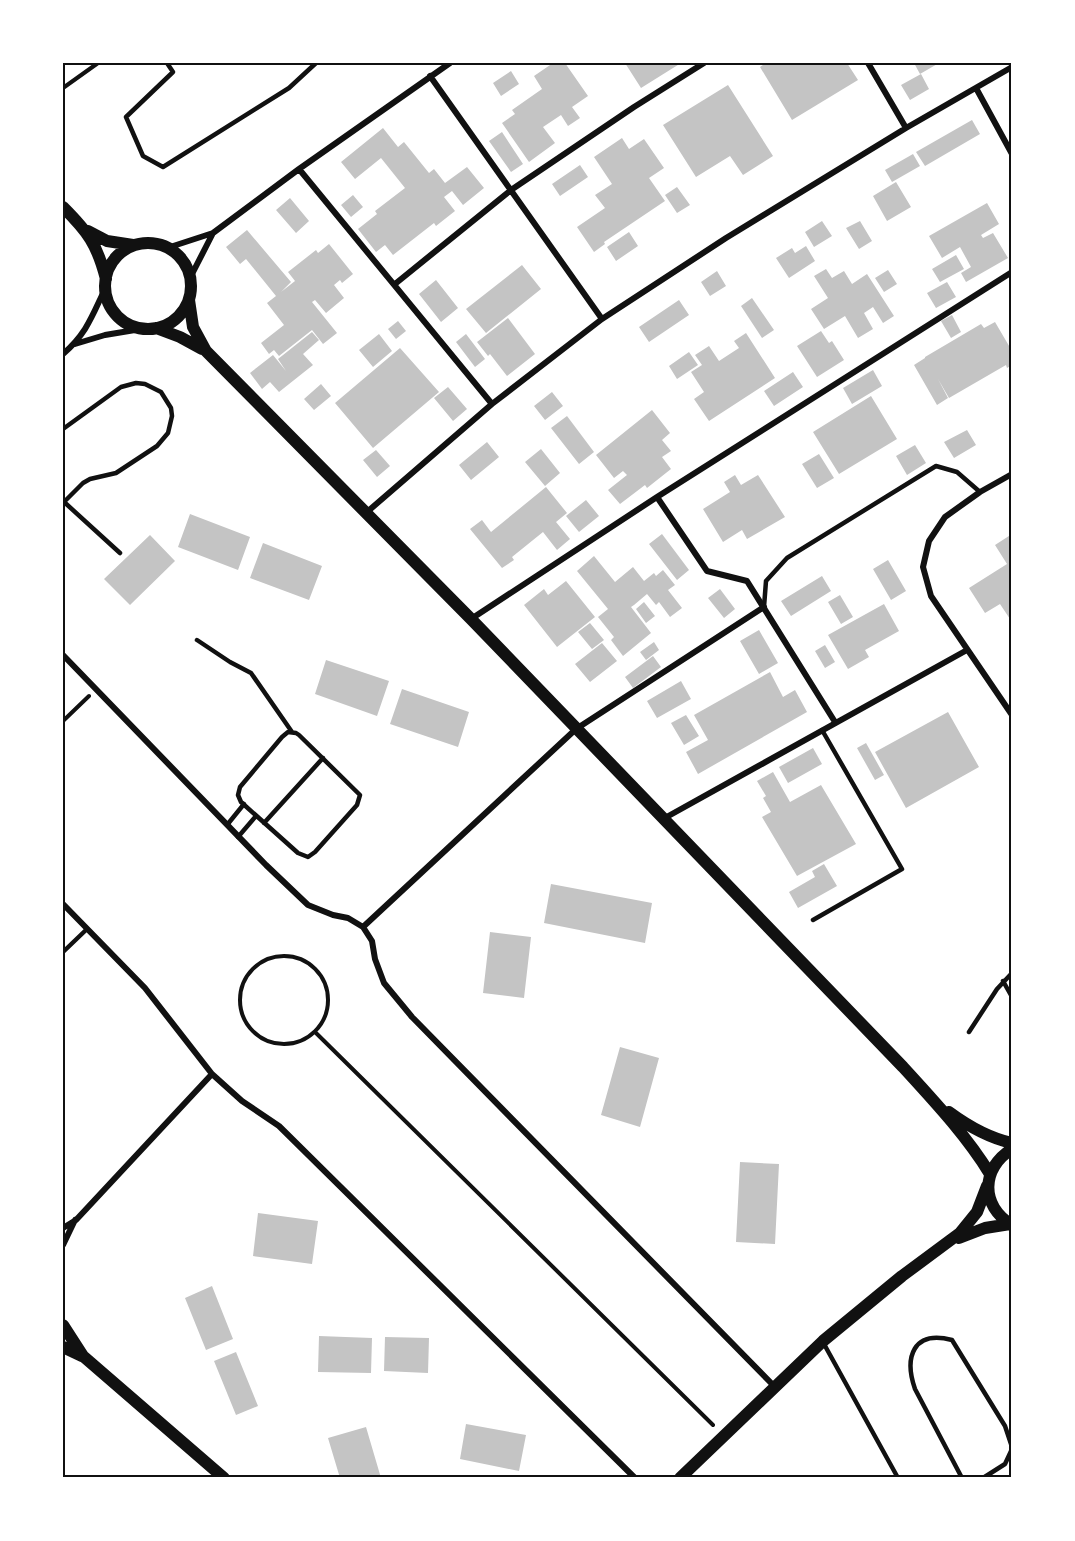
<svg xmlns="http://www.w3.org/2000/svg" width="1075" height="1541" font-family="Ubuntu,sans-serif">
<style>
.building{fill:#c4c4c4}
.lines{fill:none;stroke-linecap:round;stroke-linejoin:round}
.path{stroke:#111;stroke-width:4}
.service{stroke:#111;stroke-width:4.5}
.minor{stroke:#111;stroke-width:6}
.secondary{stroke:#111;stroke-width:12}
.neatline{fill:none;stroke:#111;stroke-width:2}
</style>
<rect width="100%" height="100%" fill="#fff"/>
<!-- building -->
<path class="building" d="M553,63h12l23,33 -16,11 8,11 -12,8 -7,-11 -18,12 12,16 -26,19 -27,-39 13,-9 -3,-4 30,-21 -8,-13z
M625,63h56l-40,25z
M766,63h81l11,17 -66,40 -32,-53z
M914,63h25l-19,11z
M511,71l8,13 -18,12 -8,-13z
M921,74l8,15 -19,11 -9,-15z
M728,85l45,71 -30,19 -13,-19 -34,21 -33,-52z
M972,120l8,14 -55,32 -9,-14z
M383,128l15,19 6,-5 25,31 5,-4 11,14 22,-16 17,21 -21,17 -11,-14 -8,6 11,14 -19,15 -2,-3 -41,32 -8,-10 -9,7 -18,-23 19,-15 -2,-3 30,-23 -24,-30 -26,21 -14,-17z
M502,132l21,32 -12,8 -22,-31z
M622,138l7,11 15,-10 20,29 -15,10 16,23 -61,41 1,2 -11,8 -17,-25 28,-19 -10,-13 17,-11 -18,-27z
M913,154l7,12 -28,16 -7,-12z
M580,165l8,12 -28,19 -8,-12z
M896,182l15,25 -24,14 -14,-25z
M677,187l13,18 -13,8 -12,-18z
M353,195l10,12 -12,10 -10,-12z
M290,198l19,23 -13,12 -20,-23z
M987,203l12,21 -18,11 2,3 10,-5 15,25 -42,24 -5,-9 10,-6 -11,-20 -18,11 -13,-22z
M822,221l10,15 -18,11 -9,-15z
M860,221l12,20 -13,8 -13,-21z
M247,230l44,52 -10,10 14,-11 -7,-9 28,-22 2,3 11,-9 24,30 -11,9 -2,-3 -6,5 10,13 -18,15 -11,-13 -3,2 25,31 -14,11 -11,-14 -33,26 -5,-6 -5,4 -8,-11 23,-18 -17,-22 9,-7 -30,-37 -6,5 -14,-17z
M629,232l9,14 -22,15 -9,-14z
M806,246l9,15 -26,17 -13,-20 16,-10 3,5z
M956,255l8,14 -24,13 -8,-13z
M522,265l19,24 -55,44 -20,-24z
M826,269l6,9 12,-7 8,13 15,-10 27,42 -11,7 -10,-16 -9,6 9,16 -15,9 -13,-22 -21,13 -13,-20 17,-11 -14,-22z
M888,270l9,14 -13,8 -9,-14z
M717,271l9,15 -16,10 -9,-14z
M436,280l22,28 -17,14 -22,-28z
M947,282l9,15 -20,11 -9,-15z
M752,298l22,32 -12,8 -21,-32z
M679,300l10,15 -40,27 -10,-15z
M952,315l9,17 -10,6 -10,-17z
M508,318l27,36 -28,22 -17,-22 -2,2 -11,-14z
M398,321l8,10 -10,8 -8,-10z
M995,322l17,29v14l-5,3 -1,-3 -57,33 -11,-19 10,19 -11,7 -23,-40 11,-7v-1l56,-33 3,4z
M821,331l8,12 3,-2 12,19 -27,17 -20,-31z
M312,332l7,8 -16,14 10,11 -34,27 -9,-10 -8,7 -12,-16 23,-18 13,16 -8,-12z
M746,333l29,45 -66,43 -15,-22 10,-7 -13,-20 11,-7 -7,-10 14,-9 10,15 20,-13 -5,-7z
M379,334l13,17 -19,16 -14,-17z
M466,334l19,25 -10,8 -19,-25z
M400,348l39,44 -66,56 -38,-45z
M689,352l9,13 -21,14 -8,-13z
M873,370l9,16 -30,18 -9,-16z
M793,372l10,15 -29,19 -10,-15z
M321,384l10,12 -17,14 -10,-11z
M448,387l19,22 -14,12 -19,-23z
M552,392l11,14 -18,14 -11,-14z
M871,396l26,43 -58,35 -26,-42z
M652,410l18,23 -8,7 9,11 -9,6 9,12 -24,19 -2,-3 -25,19 -12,-14 19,-15 -4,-4 -9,7 -18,-23z
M567,416l27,36 -15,12 -28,-36z
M967,430l9,15 -22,13 -10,-16z
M487,442l12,15 -28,23 -12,-15z
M915,445l11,18 -19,12 -11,-19z
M541,449l19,24 -15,13 -20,-24z
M376,450l14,16 -13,11 -14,-17z
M819,454l15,24 -17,10 -15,-24z
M735,475l6,10 17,-10 27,42 -38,22 -5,-9 -19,12 -20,-33 27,-17 -6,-10z
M546,487l21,26 -11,9 14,17 -13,11 -14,-18 -31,25 2,3 -12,8 -32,-39 12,-9 9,12z
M586,500l13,16 -20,16 -13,-16z
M190,514l60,23 -12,33 -60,-23z
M662,534l27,36 -12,10 -28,-36z
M1012,534v88l-12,-18 -15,9 -16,-25 38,-24 -12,-19z
M150,535l25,26 -45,44 -26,-26z
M263,543l59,23 -13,34 -59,-22z
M594,556l21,26 18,-15 11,14 10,-8 2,3 7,-6 12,15 -7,5 14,18 -12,9 -11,-15 -3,3 -9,-11 -13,11 -3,2 20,26 -28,23 -12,-16 3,-3 -16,-20 10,-8 -31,-38z
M888,560l18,31 -15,9 -18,-31z
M822,576l9,15 -40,25 -10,-15z
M566,581l29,36 -38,30 -33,-42 20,-16 4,6z
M720,589l15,20 -11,9 -16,-20z
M840,595l13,22 -12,7 -13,-22z
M644,602l11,14 -9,7 -10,-14z
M884,604l15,27 -34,19 4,7 -21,12 -20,-34z
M590,623l14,17 -12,9 -14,-17z
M759,630l19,33 -19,11 -19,-33z
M654,642l5,8 -13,10 -6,-8z
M602,643l15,18 -27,21 -15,-18z
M825,645l10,17 -10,6 -10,-17z
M653,656l8,11 -28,21 -8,-11z
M326,660l63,21 -12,35 -62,-22z
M770,672l13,25 12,-7 12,22 -109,62 -12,-22 22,-12 -14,-25z
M681,681l10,18 -34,19 -10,-17z
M402,689l67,23 -11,35 -68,-23z
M948,712l31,55 -73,41 -31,-56z
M686,715l13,21 -15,9 -13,-22z
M866,743l18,32 -9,5 -18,-32z
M813,748l9,16 -34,19 -9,-16z
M773,772l17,30 31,-17 35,59 -59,32 -35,-59 9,-5 -8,-14 3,-2 -9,-15z
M824,864l13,22 -39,22 -9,-16 26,-15 -3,-6z
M551,884l101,19 -7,40 -101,-20z
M490,932l41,5 -7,61 -41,-5z
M620,1047l39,11 -19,69 -39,-12z
M740,1162l39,2 -4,80 -39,-2z
M258,1213l60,8 -6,43 -59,-8z
M212,1286l21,53 -27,11 -21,-52z
M319,1336l53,2 -1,35 -53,-1z
M385,1337l44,1 -1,35 -44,-2z
M236,1352l22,54 -22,9 -22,-54z
M466,1424l60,11 -7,36 -59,-12z
M366,1427l15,51h-41l-12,-40z"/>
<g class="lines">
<!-- path -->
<path class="path" d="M63,88l35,-25
M63,721l26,-25
M240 1000a44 44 0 1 1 88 0a44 44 0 1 1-88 0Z
M315,1032l398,393"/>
<!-- service -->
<path class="service" d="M167,63l6,9 -47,45 17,39 20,11 126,-79 27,-25
M63,429l58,-42 15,-4 9,1 16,8 10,16 1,8 -4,17 -11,13 -41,27 -26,6 -7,4 -19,19
M63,501l57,52
M764,607l2,-26 21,-23 149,-92 21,6 23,20
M197,640l33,22 21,11 41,59
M288,732l8,1 3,2 61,60 -3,10 -42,47 -7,5 -10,-4 -57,-51 -3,-7 2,-8 42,-50z
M264,823l59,-65
M227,825l17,-21
M238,837l18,-21
M813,920l89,-51 -80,-139
M63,952l24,-23
M1003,981l9,16
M969,1032l28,-43 15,-16
M824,1344l74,134
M962,1478l-47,-89c-11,-32 -2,-59 37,-49l53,86 7,21
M983,1478l22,-14 7,-15"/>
<!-- minor -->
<path class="minor" d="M868,63l38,65
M430,76l172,243
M976,88l36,66
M299,169l193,235
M167,248l46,-15 86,-64 151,-106
M190,278l23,-45
M395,284l116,-94 123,-83 70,-44
M75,344l30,-9 36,-6
M63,354c24,-21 29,-38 42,-65
M1012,474l-32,18 -35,25 -16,24 -6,26 8,29 81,119
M657,497l50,74 40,10 88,141
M367,512l125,-108 110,-85 124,-81 180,-110 106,-61
M471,619l186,-122 355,-225
M63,655l203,210 42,40 25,10 15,3 15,9 9,14 3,18 9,24 28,34 362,369
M663,819l304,-169
M63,904l82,84 67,86 30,27 37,25 356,352
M363,927l213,-198 188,-122
M63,1228l13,-8 136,-146
M63,1245l12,-25"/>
<!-- secondary -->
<path class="secondary" d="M63,207c25,25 34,37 43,72
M88,231l19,10 26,4
M105 286a43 43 0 1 1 86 0a43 43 0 1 1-86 0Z
M189,300l4,27 13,24 265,268 432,448c31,34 63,68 87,107
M156,328l24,9 22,12
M949,1112c19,14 40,26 63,31
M1012,1149c-31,19 -32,57 0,76
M959,1238l26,-10 25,-4
M63,1325l20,31 141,122
M63,1347l19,9
M680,1478l143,-137 79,-65 58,-43 17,-21 10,-26"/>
</g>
<!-- border -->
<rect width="1075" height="1541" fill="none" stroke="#ffffff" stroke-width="129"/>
<rect x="64" y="64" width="946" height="1412" class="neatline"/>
</svg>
